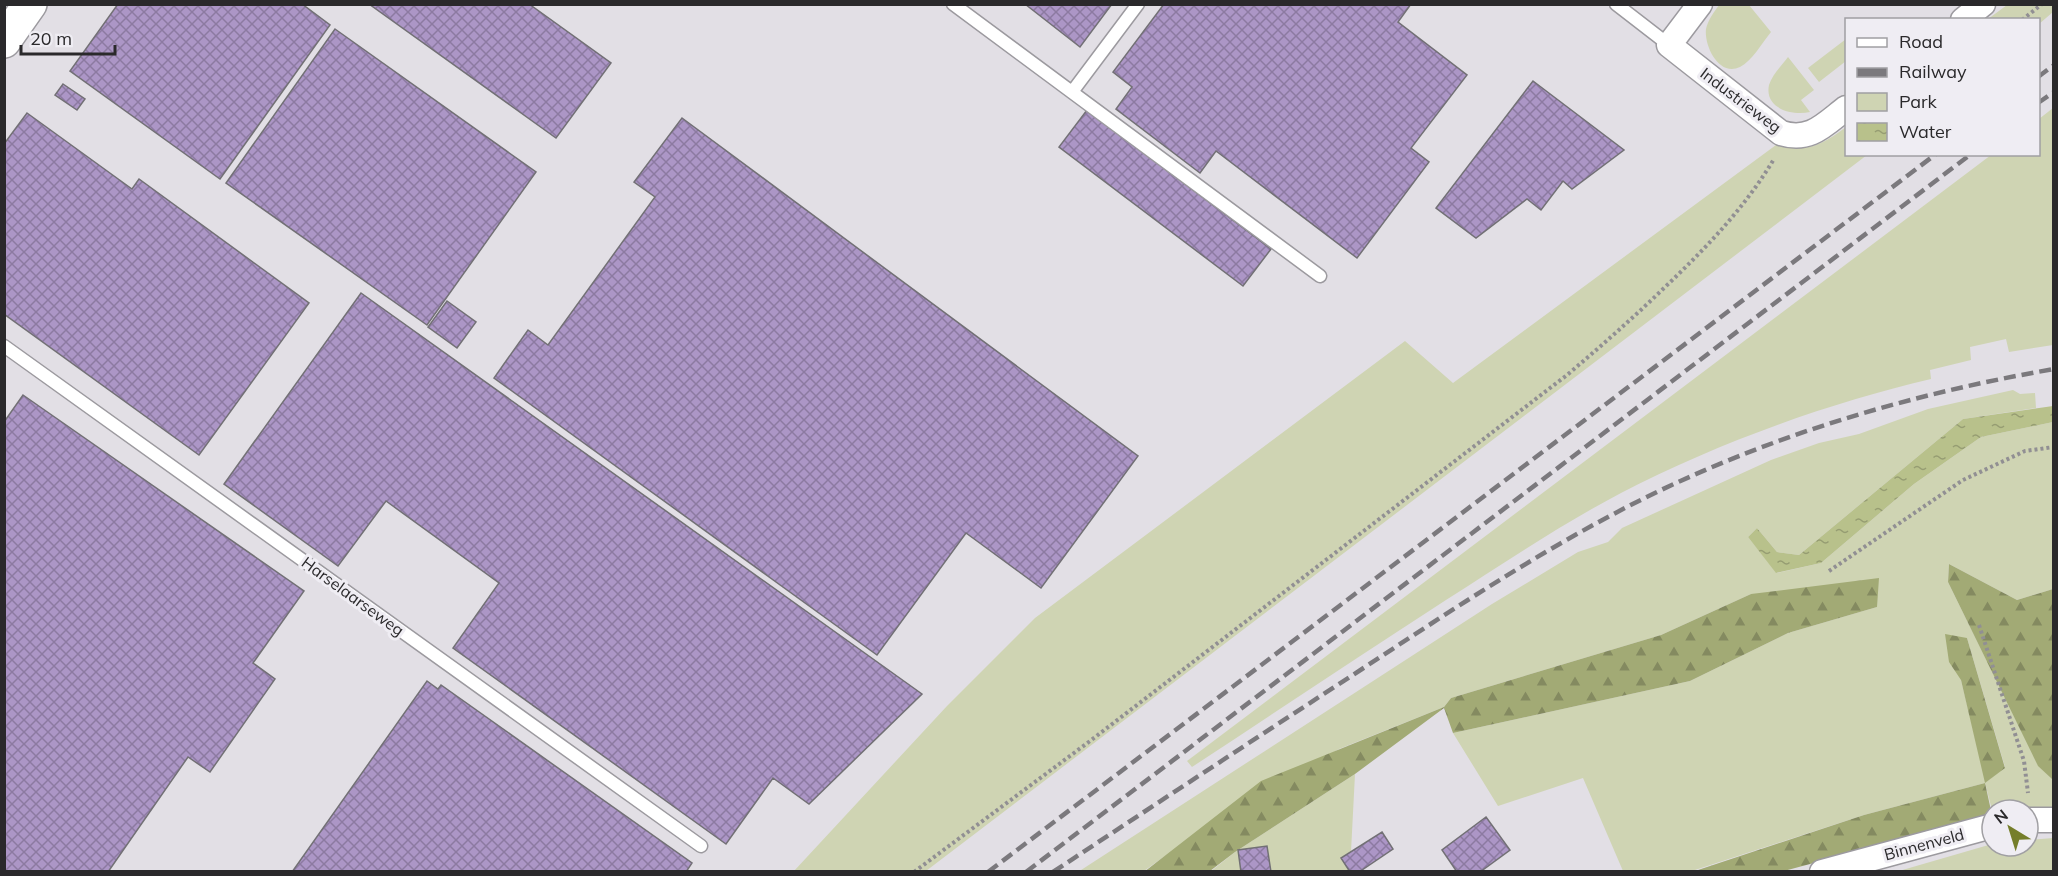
<svg xmlns="http://www.w3.org/2000/svg" width="2058" height="876" font-family="Mulish,sans-serif">
<style>
.green{fill:#cfd4b3;fill-rule:evenodd}
.forest{fill:url(#forest-firs)}
.water{fill:url(#water-ripples)}
.building{fill:url(#building-cross-hatch);stroke:#727075;stroke-width:1.5}
.lines{fill:none;stroke-linecap:round;stroke-linejoin:round}
.lane-casing{stroke:#9c9a9f;stroke-width:15}
.street-casing{stroke:#9c9a9f;stroke-width:27}
.secondary-casing{stroke:#9c9a9f;stroke-width:36}
.path{stroke:#918f93;stroke-width:4;stroke-dasharray:3 3;stroke-linecap:butt}
.lane{stroke:#fff;stroke-width:12}
.street{stroke:#fff;stroke-width:24}
.secondary{stroke:#fff;stroke-width:33}
.rail{stroke:#7b797d;stroke-width:4.5;stroke-dasharray:12 6;stroke-linecap:butt}
.labels{text-anchor:middle;dominant-baseline:central;stroke-width:6;stroke-linejoin:round;paint-order:stroke}
.street-label{font-size:16px;fill:#2a292b;stroke:#efedf3}
</style>
<defs>
<pattern id="forest-firs" width="22" height="20" patternUnits="userSpaceOnUse" patternTransform="scale(1.5)"><rect width="22" height="20" fill="#a2aa75"/><path d="M5 1l3.5 6h-7zM16 11l3.5 6h-7z" fill="#848a60"/></pattern>
<pattern id="water-ripples" width="26" height="14" patternUnits="userSpaceOnUse" patternTransform="scale(1.5)"><rect width="26" height="14" fill="#b8c18b"/><path d="M2 4q2-2 4 0t4 0M15 11q2-2 4 0t4 0" fill="none" stroke="#969d72"/></pattern>
<pattern id="building-cross-hatch" width="8" height="8" patternUnits="userSpaceOnUse" patternTransform="scale(1.5)"><rect width="8" height="8" fill="#ac96c6"/><path d="M0 0l8 8M0 8l8-8" fill="none" stroke="#8c7aa1"/></pattern>
</defs>
<rect width="100%" height="100%" fill="#e2dfe5"/>
<!-- green -->
<path class="green" d="M1719,5h30l22,27c-9,11 -19,29 -31,35 -21,10 -36,-21 -34,-38 2,-9 8,-17 13,-24z
M2007,5h46v7l-14,12 -1,-4 -50,-1z
M1846,39v22l-27,21 -11,-14z
M1788,57l26,33 -13,10 9,12c-17,4 -46,-3 -41,-27 3,-10 13,-20 19,-28z
M2053,108v237l-44,7 -3,-13 -36,8 1,13 -41,10 1,9c-103,24 -216,65 -310,114 -61,32 -117,70 -175,107 -85,55 -169,111 -254,167l-5,-6 804,-606 47,-1 1,-35z
M1846,127v27l21,1 -941,716h-132l153,-165 88,-88 370,-277 48,42 323,-238c31,8 46,0 70,-18z
M2013,390l7,4 15,-1 1,15 -73,11 -164,136 -22,-3 -20,-24 -9,9 29,36 44,-10 93,-79 67,-47 72,-15v167l-36,11 -68,-36 -1,18 90,183 15,15v29l-61,1 -7,-27 -121,32 -172,56h-69l-40,-93 -85,28 -45,-73 237,-52 98,-48 89,-26 -126,-13 -90,41 -210,63 -7,9 -105,42 -174,107 -21,15 -66,1 414,-268 86,-52 30,-10 14,-14 149,-68 48,-17 40,-9 69,-25zM1967,638l38,129 -19,15 -25,-102z
M1355,774l-5,97 -140,1 25,-20z
M2053,838v33h-154l93,-27v2h36v-6z"/>
<!-- forest -->
<path class="forest" d="M1949,564l68,36 36,-11v191l-15,-14 -90,-184z
M1879,578l-2,29 -89,26 -98,48 -237,52 -9,-25 -89,66 -120,78 -25,19 -66,1 117,-91 183,-74 7,-9 210,-63 90,-41z
M1945,634l22,4 38,130 -20,15 7,32 -208,56 -92,1 172,-57 121,-32 -24,-103 -12,-18z"/>
<!-- water -->
<path class="water" d="M2053,406v16l-72,15 -67,47 -93,79 -45,10 -28,-36 9,-9 20,24 22,3 164,-136z"/>
<!-- building -->
<path class="building" d="M118,4h184l28,21 -110,154 -150,-108z
M369,4h160l82,59 -55,75z
M1025,4h87l-32,43z
M1164,4h247l-13,18 69,53 -56,73 18,14 -72,96 -141,-107 -16,22 -84,-64 16,-22 -19,-15z
M335,29l201,143 -109,153 -201,-142z
M1533,81l91,69 -52,39 -9,-8 -22,29 -14,-11 -51,39 -40,-30z
M63,84l22,15 -8,11 -22,-15z
M1087,110l184,139 -28,37 -184,-139z
M27,113l105,76 7,-10 170,124 -110,152 -195,-141v-170z
M682,118l456,338 -97,132 -75,-55 -89,122 -383,-277 34,-48 20,15 107,-148 -21,-15z
M361,293l561,401 -113,110 -36,-26 -47,66 -273,-196 46,-65 -113,-82 -48,65 -114,-82z
M447,301l29,21 -19,26 -29,-21z
M23,395l281,196 -51,72 22,16 -65,93 -22,-15 -80,115h-104v-450z
M427,681l11,8 3,-4 251,178 -6,9h-394z
M1486,817l24,33 -30,22h-23l-15,-22z
M1382,832l11,17 -34,23h-9l-9,-14z
M1267,846l4,26h-30l-3,-22z"/>
<g class="lines">
<!-- lane casing -->
<g class="lane-casing">
<path id="lane" d="M953,4l367,272
M1616,4l53,41
M1072,92l66,-88
M4,346l697,500"/>
</g>
<!-- street casing -->
<g class="street-casing">
<path id="street" d="M1700,4l-31,41 112,88c29,9 43,-8 65,-25
M1963,20l20,-16
M2028,820h26
M1822,872l170,-46"/>
</g>
<!-- secondary casing -->
<g class="secondary-casing">
<path id="secondary" d="M4,41l26,-37"/>
</g>
<!-- path -->
<path class="path" d="M2022,20l20,-16
M1829,571l134,-91 62,-29 29,-4
M1979,625l45,136 4,32
M914,872l176,-131 477,-366c33,-28 65,-56 96,-86 42,-40 81,-80 111,-130"/>
<!-- lane -->
<use href="#lane" class="lane"/>
<!-- street -->
<use href="#street" class="street"/>
<!-- secondary -->
<use href="#secondary" class="secondary"/>
<!-- rail -->
<path class="rail" d="M2038,77l16,-12
M2038,103l16,-11
M988,872l948,-718
M1026,872l945,-718
M1053,872c103,-68 206,-136 309,-203 96,-63 193,-128 297,-178 126,-60 257,-98 395,-122"/>
</g>
<g class="labels">
<!-- street labels -->
<g class="street-label">
<text transform="translate(1741 100) rotate(37)">Industrieweg</text>
<text transform="translate(353 596) rotate(36)">Harselaarseweg</text>
<text transform="translate(1924 844) rotate(-15)">Binnenveld</text>
</g>
</g>
<!-- border -->
<rect width="2058" height="876" fill="none" stroke="#2a292b" stroke-width="12"/>
<!-- legend -->
<rect x="1845" y="18" width="195" height="138" fill="#efedf3" stroke="#a09fa3" stroke-width="1.5"/>
<rect x="1857" y="38" width="30" height="9" fill="#ffffff" stroke="#a09fa3" stroke-width="1.5"/>
<text x="1899" y="48" font-size="18" fill="#2a292b">Road</text>
<rect x="1857" y="68" width="30" height="9" fill="#7b797d" stroke="#a09fa3" stroke-width="1.5"/>
<text x="1899" y="78" font-size="18" fill="#2a292b">Railway</text>
<rect x="1857" y="93" width="30" height="18" fill="#cfd4b3" stroke="#a09fa3" stroke-width="1.5"/>
<text x="1899" y="108" font-size="18" fill="#2a292b">Park</text>
<rect x="1857" y="123" width="30" height="18" fill="url(#water-ripples)" stroke="#a09fa3" stroke-width="1.5"/>
<text x="1899" y="138" font-size="18" fill="#2a292b">Water</text>
<!-- north arrow -->
<g transform="translate(2010 828) rotate(322)"><circle r="28" fill="#efedf3" stroke="#a09fa3" stroke-width="1.5"/>
<path d="M0-4.5L10 22L0 15L-10 22Z" fill="#757e2a"/>
<text y="-9" font-size="16" font-weight="bold" text-anchor="middle" fill="#2a292b">N</text>
</g>
<!-- scale -->
<path d="M21 45v9h94v-9" fill="none" stroke="#2a292b" stroke-width="3"/>
<text x="30" y="45" font-size="18" fill="#2a292b" stroke="#efedf3" stroke-width="4.5" paint-order="stroke">20 m</text>
</svg>
